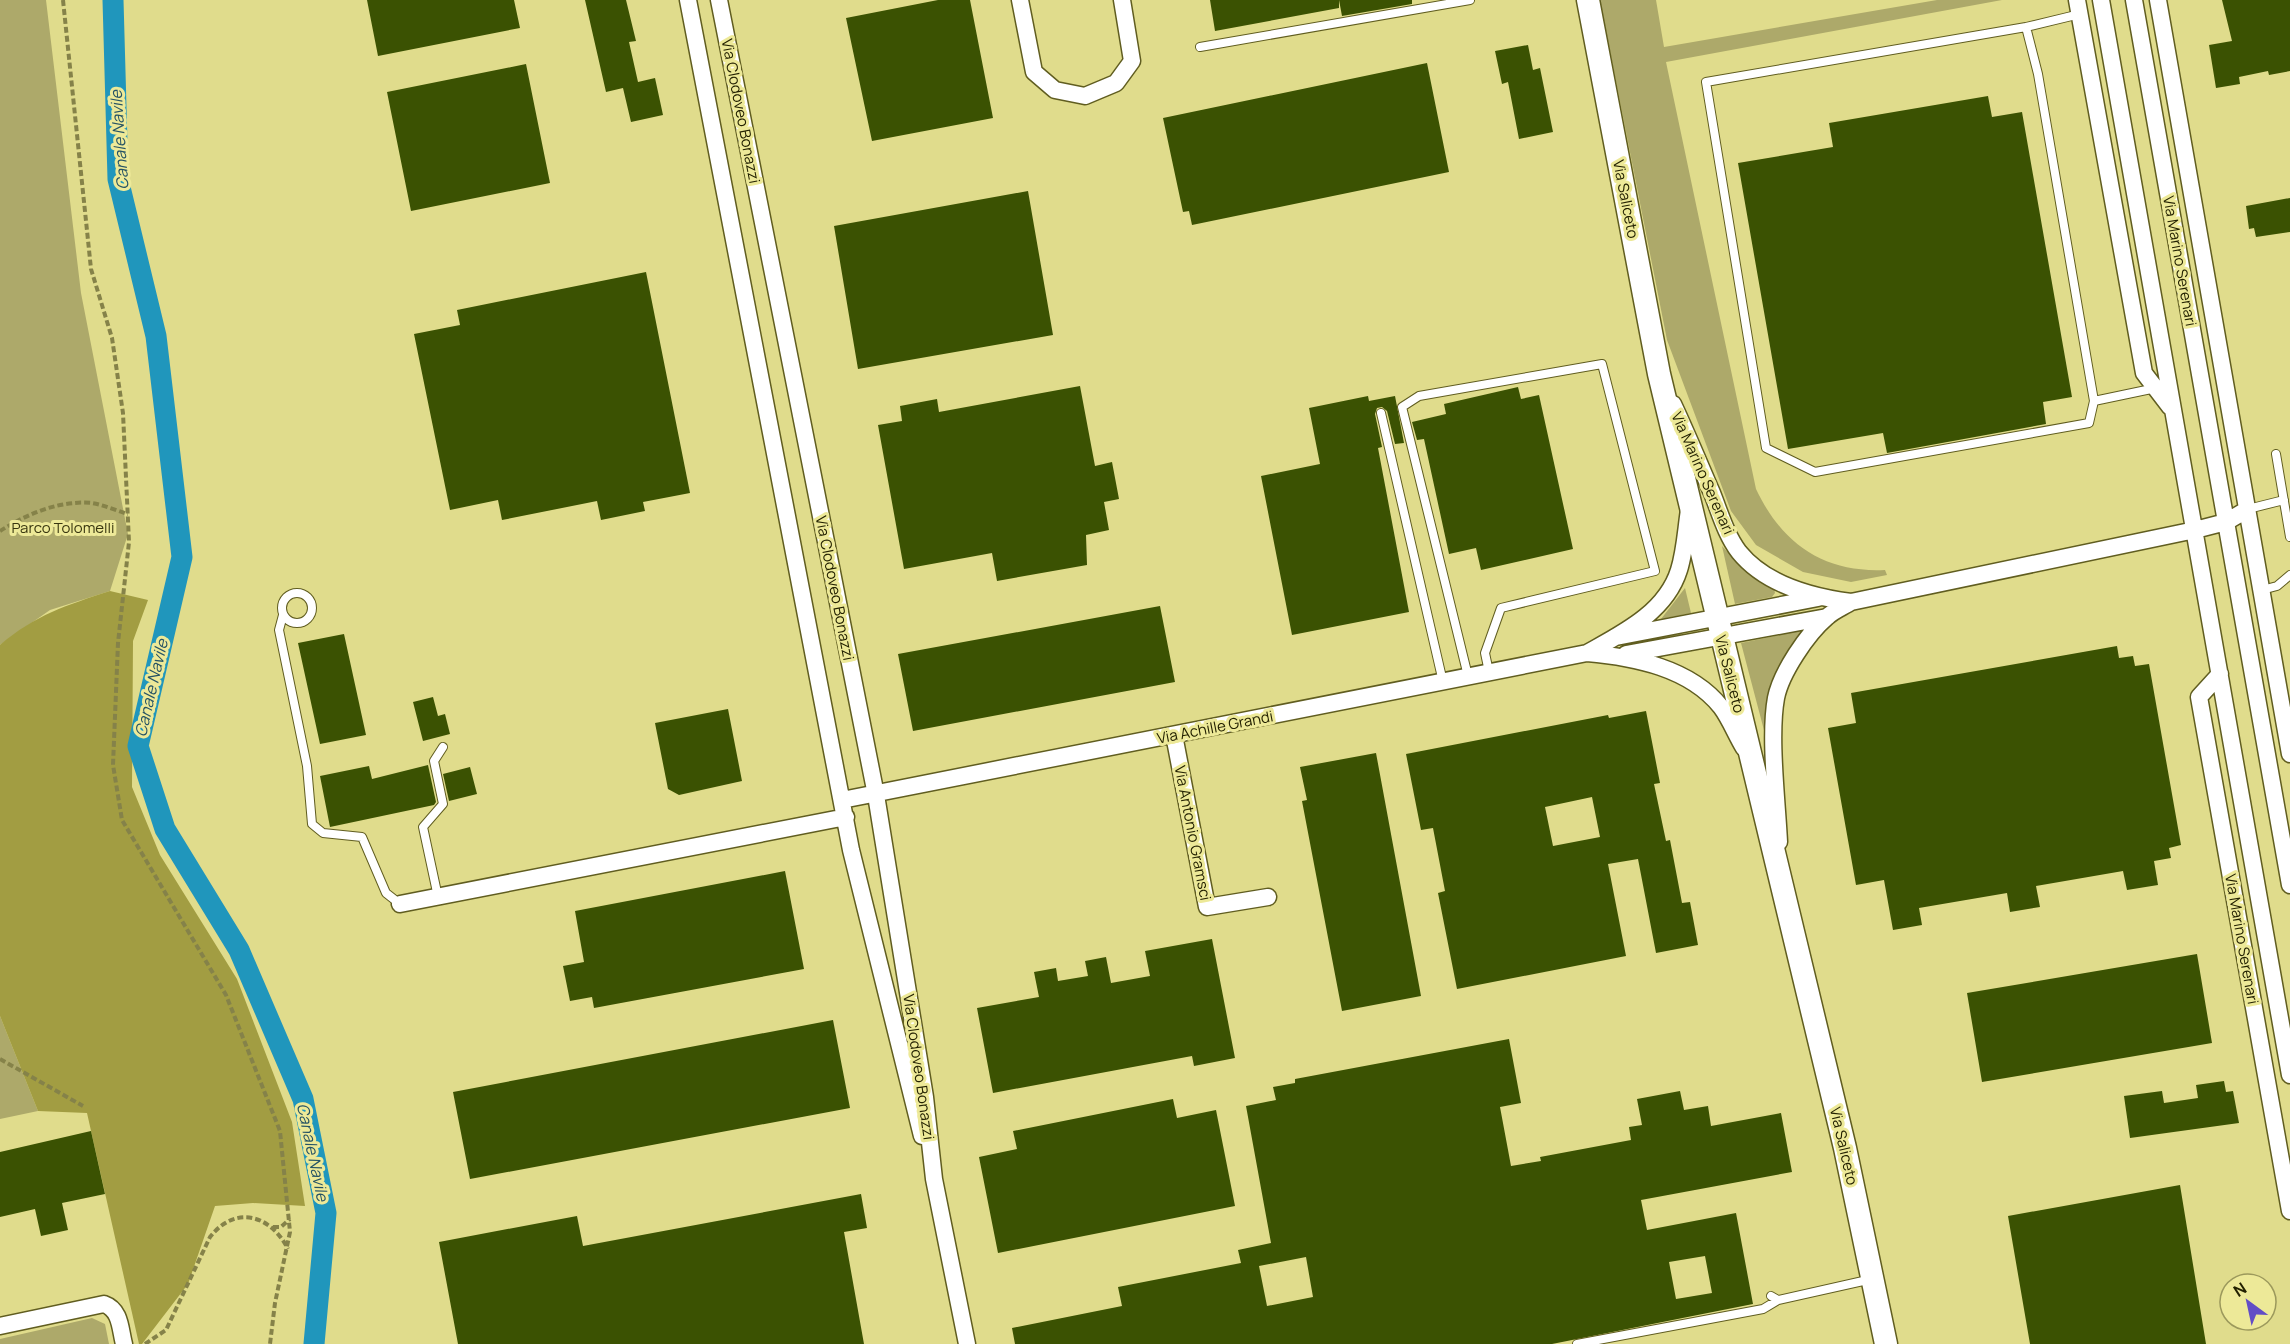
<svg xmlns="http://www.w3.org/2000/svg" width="2290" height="1344" font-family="Manrope,sans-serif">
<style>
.green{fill:#ada96a}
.forest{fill:#a29d42}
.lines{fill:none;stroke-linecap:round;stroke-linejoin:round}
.canal{stroke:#2096bc;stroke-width:21}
.building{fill:#3b5202;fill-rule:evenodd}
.service-casing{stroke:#605d20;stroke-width:10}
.minor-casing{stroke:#605d20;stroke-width:19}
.secondary-casing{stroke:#605d20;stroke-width:25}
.path{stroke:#858249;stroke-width:4;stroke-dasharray:6 3;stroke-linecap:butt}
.service{stroke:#fff;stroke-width:8}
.minor{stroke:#fff;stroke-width:16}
.secondary{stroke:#fff;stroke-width:22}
.labels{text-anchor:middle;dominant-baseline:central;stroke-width:6;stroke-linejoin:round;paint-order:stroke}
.street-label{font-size:15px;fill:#232101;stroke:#ede998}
.park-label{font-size:15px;fill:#393710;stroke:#ede998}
.water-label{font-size:16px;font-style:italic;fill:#265364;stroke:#ede998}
</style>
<rect width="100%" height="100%" fill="#e0dc8c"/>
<!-- green -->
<path class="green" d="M0,0h46l35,293 47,241 -18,57 -60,19 -50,35z
M1600,0h56l8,47 273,-47h65l-336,62 90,427c26,55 68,84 129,81l2,5 -36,7 -48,-10 -47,-27 -25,-34 -64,-171z
M1722,546l13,14 39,28 1,5 -3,4 -37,7z
M1685,588l6,25 -30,6z
M1804,630c-31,39 -38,55 -39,104l-24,-91z
M0,1016l38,95 -38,8z
M92,1318l13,6 4,20h-109v-5z"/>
<!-- forest -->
<path class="forest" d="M110,591l38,9 -15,41 -1,146 28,68 77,124 55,143 13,84 -52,-3 -38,3 -27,78 -46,60h-3l-52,-231 -49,-2 -38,-95v-371c35,-30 67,-40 110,-54z"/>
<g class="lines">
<!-- canal -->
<path class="canal" d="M113,0l5,179 38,157 26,221 -44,189 27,83 74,121 64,149 23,114 -12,131"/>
</g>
<!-- building -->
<path class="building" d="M367,0h147l6,28 -142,28z
M585,0h41l10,41 -7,1 9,40 17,-4 8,37 -32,7 -8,-34 -17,4z
M938,0h32l23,118 -121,23 -26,-123z
M1210,0h129v8l-124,23z
M1339,0h73v4l-70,12z
M2222,0h68v71l-21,4 -1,-4 -29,6 1,7 -24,4 -7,-43 23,-4z
M1528,45l5,25 7,-2 13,64 -34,7 -11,-57 -6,2 -7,-33z
M1427,63l22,109 -257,53 -3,-14 -6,1 -20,-94z
M526,64l24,119 -139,28 -24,-119z
M1988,96l4,21 30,-5 50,285 -29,5 3,22 -159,29 -4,-20 -95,16 -50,-286 95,-16 -4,-24z
M1028,191l25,144 -195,34 -24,-143z
M2290,198v34l-34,5 -2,-9 -5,1 -3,-23z
M646,272l44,221 -47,9 2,9 -44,9 -4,-19 -95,19 -4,-20 -48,10 -36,-176 46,-9 -3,-15z
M1080,386l15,80 17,-4 7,37 -15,3 5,28 -23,5 1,30 -90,16 -5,-28 -88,16 -26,-144 24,-4 -2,-15 37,-7 2,13z
M1518,387l3,12 18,-4 34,154 -92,21 -5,-22 -27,6 -25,-115 -7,1 -5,-18 34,-8 -2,-10z
M1368,396l1,5 26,-5 9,47 -9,1 -8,-33 -5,-4 -5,1 -2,6 7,33 -4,1 31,164 -117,23 -31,-159 59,-12 -11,-56z
M1160,606l15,76 -262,49 -15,-77z
M344,634l22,101 -46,9 -22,-101z
M2117,646l2,12 14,-2 2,10 14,-2 32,181 -12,3 2,10 -17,3 4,24 -31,5 -4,-19 -87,15 4,21 -30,5 -3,-19 -88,15 3,17 -29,5 -9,-50 -28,5 -28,-157 28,-5 -5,-30z
M433,697l5,19 7,-2 5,20 -27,7 -10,-39z
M728,709l14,72 -63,14 -11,-6 -13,-66z
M1646,711l14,72 -6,1 12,57 4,-1 12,63 8,-1 8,43 -42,8 -18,-94 -30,5 18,92 -169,33 -19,-96 7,-2 -12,-63 -12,2 -15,-76 202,-39 1,3zM1592,797l8,40 -47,9 -8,-39z
M1376,753l45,243 -79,15 -40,-210 5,-1 -7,-33z
M428,765l8,37 -2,3 -104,22 -10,-51 49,-10 3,13z
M470,767l7,27 -28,7 -6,-27z
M785,871l19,98 -210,39 -2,-11 -22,4 -7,-35 21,-4 -9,-51z
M1212,939l23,119 -41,8 -2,-10 -199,37 -16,-85 62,-11 -5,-25 22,-4 2,13 30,-5 -3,-15 21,-4 5,26 39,-7 -5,-25z
M2197,954l15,89 -230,39 -15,-89z
M833,1020l17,88 -380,71 -17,-87z
M1509,1039l12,64 -21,4 11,59 30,-5 -1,-4 91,-17 -2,-13 13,-2 -5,-26 43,-8 4,19 24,-4 3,20 70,-13 11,59 -151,28 6,30 89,-17 17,91 -201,40h-537l-3,-16 110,-22 -4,-19 123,-24 -3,-13 33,-7 -25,-137 30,-6 -3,-13 22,-4v-4zM1705,1256l7,37 -36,6 -7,-37zM1306,1257l7,40 -46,9 -8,-40z
M2224,1081l2,11 7,-1 6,32 -109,15 -6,-42 38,-5 2,12 34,-5 -2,-13z
M1173,1099l4,19 39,-8 19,96 -237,47 -19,-96 38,-8 -4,-18z
M91,1131l14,63 -43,9 6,27 -27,6 -6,-27 -35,8v-65z
M2180,1185l26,159h-176l-22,-128z
M861,1194l6,34 -23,4 20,112h-406l-19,-102 138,-26 6,30z"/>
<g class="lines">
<!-- service casing -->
<g class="service-casing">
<path id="service" d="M2080,14l-54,13 -320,55 60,366 49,24 274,-49 5,-22
M2026,27l12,47 56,327 62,-13
M1200,47l270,-47
M1381,413l62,269
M2276,454l14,83
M2248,509l36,-9
M2262,590l15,-4 13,-11
M282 608a15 15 0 1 1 30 0a15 15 0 1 1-30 0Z
M283,615l-4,15 28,136 5,58 11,9 39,4 24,56 14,11
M1468,676l-66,-269 17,-11 183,-32 53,207 -154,37 -16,45 4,19
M438,897l-15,-70 20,-23 -9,-43 9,-14
M1771,1296l7,4 94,-21
M1577,1344l186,-35 15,-9"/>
</g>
<!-- minor casing -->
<g class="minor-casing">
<path id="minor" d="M688,0l163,850 71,286
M719,0l157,795 49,302 9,82 33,165
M1020,0l14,72 21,18 30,6 31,-13 16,-22 -10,-61
M2077,0l67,373 26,34
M2101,0l189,1075
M2134,0l156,885
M2158,0l132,754
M1673,404c14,30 26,59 39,89 8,20 14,42 27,59 26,32 73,45 112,50
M1616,637l202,-39
M1587,653c36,-20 79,-41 92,-83 6,-19 7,-41 10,-60
M1626,654l201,-37
M2220,674l-21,23 91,514
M1174,735l33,172 61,-10
M842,800l745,-147c47,4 103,15 134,54 9,12 15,28 23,41
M1779,842c-2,-41 -10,-106 -3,-144 5,-25 31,-64 51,-81 6,-6 16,-10 24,-15l344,-72 31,-8 22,-13
M400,904l446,-87
M0,1326l104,-22c17,6 16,25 20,40"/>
</g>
<!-- secondary casing -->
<g class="secondary-casing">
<path id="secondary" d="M1588,0l71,374 186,774 41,196"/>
</g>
<!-- path -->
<path class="path" d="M63,0l28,269 21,69 11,75 6,129 -11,101 -5,122 9,55 104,175 54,136 10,101 -15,71 -5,41
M0,531c27,-17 59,-31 92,-28 12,2 25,8 36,11
M0,1059l83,47
M273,1227h8l9,-8
M145,1344l21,-14 44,-93c25,-32 60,-23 78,12"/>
<!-- service -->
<use href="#service" class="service"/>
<!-- minor -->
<use href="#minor" class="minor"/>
<!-- secondary -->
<use href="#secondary" class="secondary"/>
</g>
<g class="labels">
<!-- street labels -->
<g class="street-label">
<text transform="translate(741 111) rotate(79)">Via Clodoveo Bonazzi</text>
<text transform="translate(1626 199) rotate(79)">Via Saliceto</text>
<text transform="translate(2180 261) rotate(80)">Via Marino Serenari</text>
<text transform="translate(1703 473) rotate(66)">Via Marino Serenari</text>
<text transform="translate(835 588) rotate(79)">Via Clodoveo Bonazzi</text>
<text transform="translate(1730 674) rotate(76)">Via Saliceto</text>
<text transform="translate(1215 727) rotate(-11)">Via Achille Grandi</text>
<text transform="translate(1193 833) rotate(79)">Via Antonio Gramsci</text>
<text transform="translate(2242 939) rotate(80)">Via Marino Serenari</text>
<text transform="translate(919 1067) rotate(82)">Via Clodoveo Bonazzi</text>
<text transform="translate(1844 1146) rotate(77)">Via Saliceto</text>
</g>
<!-- park labels -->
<g class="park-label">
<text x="63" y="527">Parco Tolomelli</text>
</g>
<!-- water labels -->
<g class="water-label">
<text transform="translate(119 140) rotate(-94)">Canale Navile</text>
<text transform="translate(151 688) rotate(-77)">Canale Navile</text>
<text transform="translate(313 1152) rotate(78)">Canale Navile</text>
</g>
</g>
<!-- north arrow -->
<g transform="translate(2248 1302) rotate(327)"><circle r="28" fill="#ede998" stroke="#9c995c" stroke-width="1.5"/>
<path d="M0-4.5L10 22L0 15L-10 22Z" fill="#624dc6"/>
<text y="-9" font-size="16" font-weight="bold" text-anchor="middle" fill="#232101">N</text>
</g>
</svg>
